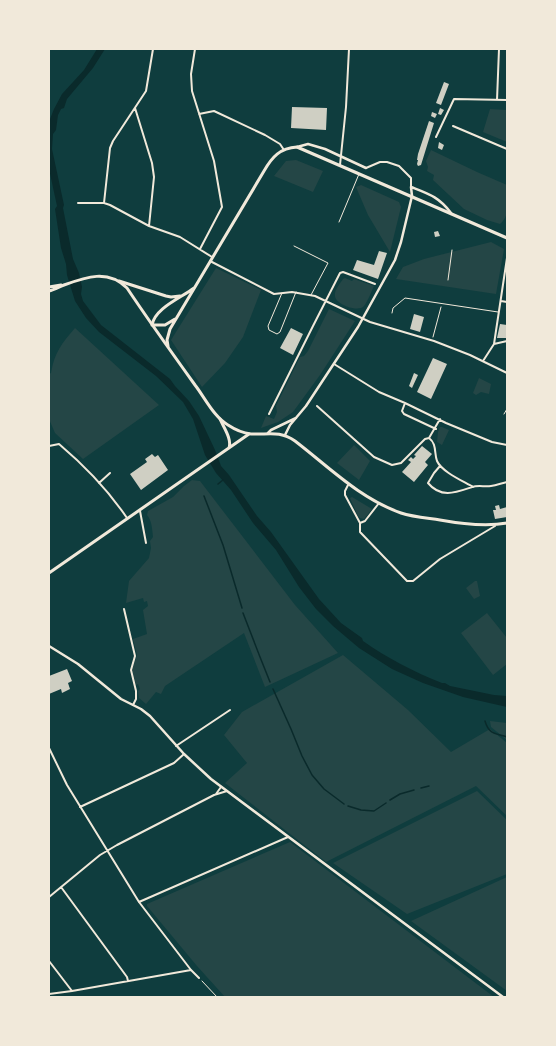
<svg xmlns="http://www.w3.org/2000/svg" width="556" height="1046" font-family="Quicksand,sans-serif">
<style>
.green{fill:#244646}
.water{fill:#0a2a2b}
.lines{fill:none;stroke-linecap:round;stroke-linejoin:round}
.stream{stroke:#0a2a2b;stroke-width:1.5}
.building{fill:#cfcfc3}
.path{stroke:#f1e9da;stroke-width:1}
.service{stroke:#f1e9da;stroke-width:1}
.minor{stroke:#f1e9da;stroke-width:2}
.tertiary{stroke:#f1e9da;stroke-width:2.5}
.secondary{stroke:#f1e9da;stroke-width:3}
.primary{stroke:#f1e9da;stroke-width:3}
</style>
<rect width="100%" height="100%" fill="#0f3d3e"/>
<!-- green -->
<path class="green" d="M490,109l17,1v32l-24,-10z
M431,150l46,22 30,13c0,12 4,31 -7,39l-13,-4 -23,-11 -31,-29 1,-5 -7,-4 1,-4 -2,-6z
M296,160l27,11 -10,21 -39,-16 12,-15z
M361,185l38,17 2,5 -11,45 -22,-37 -12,-28z
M491,242l13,7 -8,45 -100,-15 7,-12 21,-8z
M216,268l45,22 -18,47 -18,26 -23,24 -31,-47z
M345,278l7,3 2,-2 20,7c-3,6 -6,15 -10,20 -6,7 -29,-2 -29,-10 -1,-6 5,-12 8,-17z
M329,309l26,12 -35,54 -27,37 -15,10 -17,6 5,-12 8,3 3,-7 -1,-6 24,-49 4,-1 4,-5z
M75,328l84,77 -76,54 -28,-26 -6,-14v-45l2,-1c3,-20 11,-30 24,-45z
M479,378l12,6 -2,10 -8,-2 -5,3 -3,-2z
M440,427h2l7,3 -7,15 -5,-3 1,-10z
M354,445l16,16 -11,19 -22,-17z
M192,480l8,1 95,124 43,48 -73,34 -21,-54 -79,53 -4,8 -5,-2 -10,12 -7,-6 -1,-7 2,-2 -2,-5 -2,1 -4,-16 5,-14 -4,-16 14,-5 -4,-24 5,-4 -1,-5 -3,1 -1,-4 -17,5 3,-22 20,-23 2,-10 -1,-7 3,-4c-1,-9 -1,-16 -6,-22l1,-4 25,-14 11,-11z
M352,497l20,12 -8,10 -4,-1 -2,-2 -8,-18z
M475,581h2l3,15 -6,3 -8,-11z
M487,613l20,25v26l-14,11 -32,-42z
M343,655l65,55 43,42 39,-23 17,14v73l-31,-30 -150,76 -101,-79 22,-20 -23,-28 18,-23z
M490,721l17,2v17l-16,-13z
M477,791l30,29v54l-100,40 -74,-51z
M290,842l204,155h-269l-28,-31 -50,-60v-2z
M507,877v114l-96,-70z"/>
<!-- water -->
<path class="water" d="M97,49h8l-12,19 -26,31 -3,9 -3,1 -3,6 -2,15 -3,4 -1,15 12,56 -1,3 10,51 6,14 3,14 -1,7 2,7 18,24 69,54 5,7 14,15 10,15 16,34 6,16 8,9 28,41 14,16 48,67 22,24 21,15 1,3c24,17 51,31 79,42h3l5,3 44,9 13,1v11l-44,-10 -40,-14 -31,-14 -33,-21 -26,-22 -17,-17 -17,-22 -23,-37 -23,-27 -22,-33 -15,-17 -11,-18 -12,-36 -10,-17 -27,-26 -57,-44 -13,-14 -11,-17 -8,-26 -1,-11 -5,-16 -6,-39 2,-3 -8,-37v-45l1,-5 4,-10 8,-15 22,-24z"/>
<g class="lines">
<!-- stream -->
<path class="stream" d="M218,484l5,-4
M204,496l19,49 19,63
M243,613l17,44 10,25
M273,689l18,40 11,27 10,19 12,14 20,15
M485,721c4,14 11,12 22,16
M421,788l8,-2
M390,800l10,-6 14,-4
M348,806l13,4 13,1 12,-8"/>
</g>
<!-- building -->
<path class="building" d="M444,82l5,2 -8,21 -5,-2z
M292,107l35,1 -1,22 -35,-2z
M440,108l4,2 -3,5 -3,-1z
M432,112l5,2 -2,4 -4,-2z
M429,121l5,2 -13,42 -3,1 -1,-2 1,-4h-1l1,-6z
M439,142l5,3 -2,5 -4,-2z
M438,231l2,5 -5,1 -1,-5z
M379,251l8,2 -9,26 -25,-9 4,-10 17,5z
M414,314l10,3 -4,15 -10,-3z
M500,324l7,1 -1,6h1v7h-10z
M291,328l12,6 -10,21 -13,-7z
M433,358l14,6 -16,35 -14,-7z
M414,373l4,2 -6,13 -3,-2z
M422,446l10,8 -7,8 3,3 -14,17 -12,-10 9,-10 -3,-2 3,-3 2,2 3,-3 -2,-1z
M152,454l3,3 3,-2 10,15 -27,20 -11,-16 17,-12 -2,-3z
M499,505l1,4 7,-2v10l-12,2 -2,-9h3l-1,-4z
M67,669l5,12 -4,2 2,6 -8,4 -1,-4 -12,5v-18z"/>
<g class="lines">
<!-- path -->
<path class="path" d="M448,280l4,-30
M433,337l8,-30
M202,981l15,16"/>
<!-- service -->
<path class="service" d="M339,222l20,-48
M294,246l34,17 -17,32
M282,293l-14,33 1,4 8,4 3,-2 16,-40
M392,313l1,-5 12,-10 93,14
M504,414l3,-5"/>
<!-- minor -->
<path class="minor" d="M195,49l-4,25 1,17 22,70 8,46 -22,42
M497,100l2,-51
M135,108l17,55 2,14 -5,49
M199,114l15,-3 51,24 15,9 4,6
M453,126l54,23
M436,137l18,-38 53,1
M340,165l6,-58 3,-58
M366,168l14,-6h7l12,4 12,12v9
M78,203h26l6,2 39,21 31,11 32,20
M104,203l6,-55 3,-7 33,-50 7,-42
M210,261l64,33 18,-2 23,4 55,26 64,19 36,14 37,18
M501,301l6,1
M494,344l13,-3
M483,361l11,-17 13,-86
M334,364l45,28 26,11 41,20 46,19 15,3
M405,403l-3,8 2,3 32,15
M317,406l57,51 18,8 9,-2 24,-24 4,-1
M269,414l44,-88 27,-53 3,-1 32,12
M429,438c8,6 5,15 8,23 5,11 26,20 36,26
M429,438l11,-19
M49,446l10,-2c26,22 49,46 68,74
M440,466l-6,7 -6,10c13,16 29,9 44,4 6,-2 13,0 19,-1 6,-1 11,-3 16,-4
M99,483l11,-10
M348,485l-3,6v4l15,28v9l47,49h6l27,-22 55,-33
M140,511l6,32
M360,523l5,-2 14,-18
M124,609l11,47 -4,14 5,21v8l-3,6
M176,746l54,-36
M49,748l18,37 72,117 52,68 8,8
M216,794l5,-7
M80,807l94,-44 10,-9
M61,887l66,90 1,4
M49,897l51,-42 17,-10 97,-50 13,-4
M139,902l149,-65
M49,961l23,30
M49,994l23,-3 119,-21"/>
<!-- tertiary -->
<path class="tertiary" d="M297,147l11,-3 17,5 41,19
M268,433l3,-3 25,-12
M285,435l5,-10 16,-19 52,-79 37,-67 6,-18 11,-46 -1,-9c18,7 28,10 40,26
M49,646l29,18 43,35 20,10 9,7 34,38 27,25 292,218"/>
<!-- secondary -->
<path class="secondary" d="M119,281l47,15 5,1 9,-1
M175,319l-10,6h-13c3,-17 29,-27 42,-37
M168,346l-1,-6 3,-11 94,-158c8,-14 16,-23 33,-24l210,91
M220,419c4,9 12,20 9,29
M49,573l200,-139"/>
<!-- primary -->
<path class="primary" d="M49,287l12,-2
M49,291c5,-1 10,-4 15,-6 22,-8 44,-16 63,3 22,33 45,65 68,97 10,13 19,32 33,40 6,4 15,8 23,9 17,1 28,-4 44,7 34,26 64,57 106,72 12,4 26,5 39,7 22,4 45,7 67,3"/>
</g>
<!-- border -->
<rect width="556" height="1046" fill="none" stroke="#f1e9da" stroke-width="100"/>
</svg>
